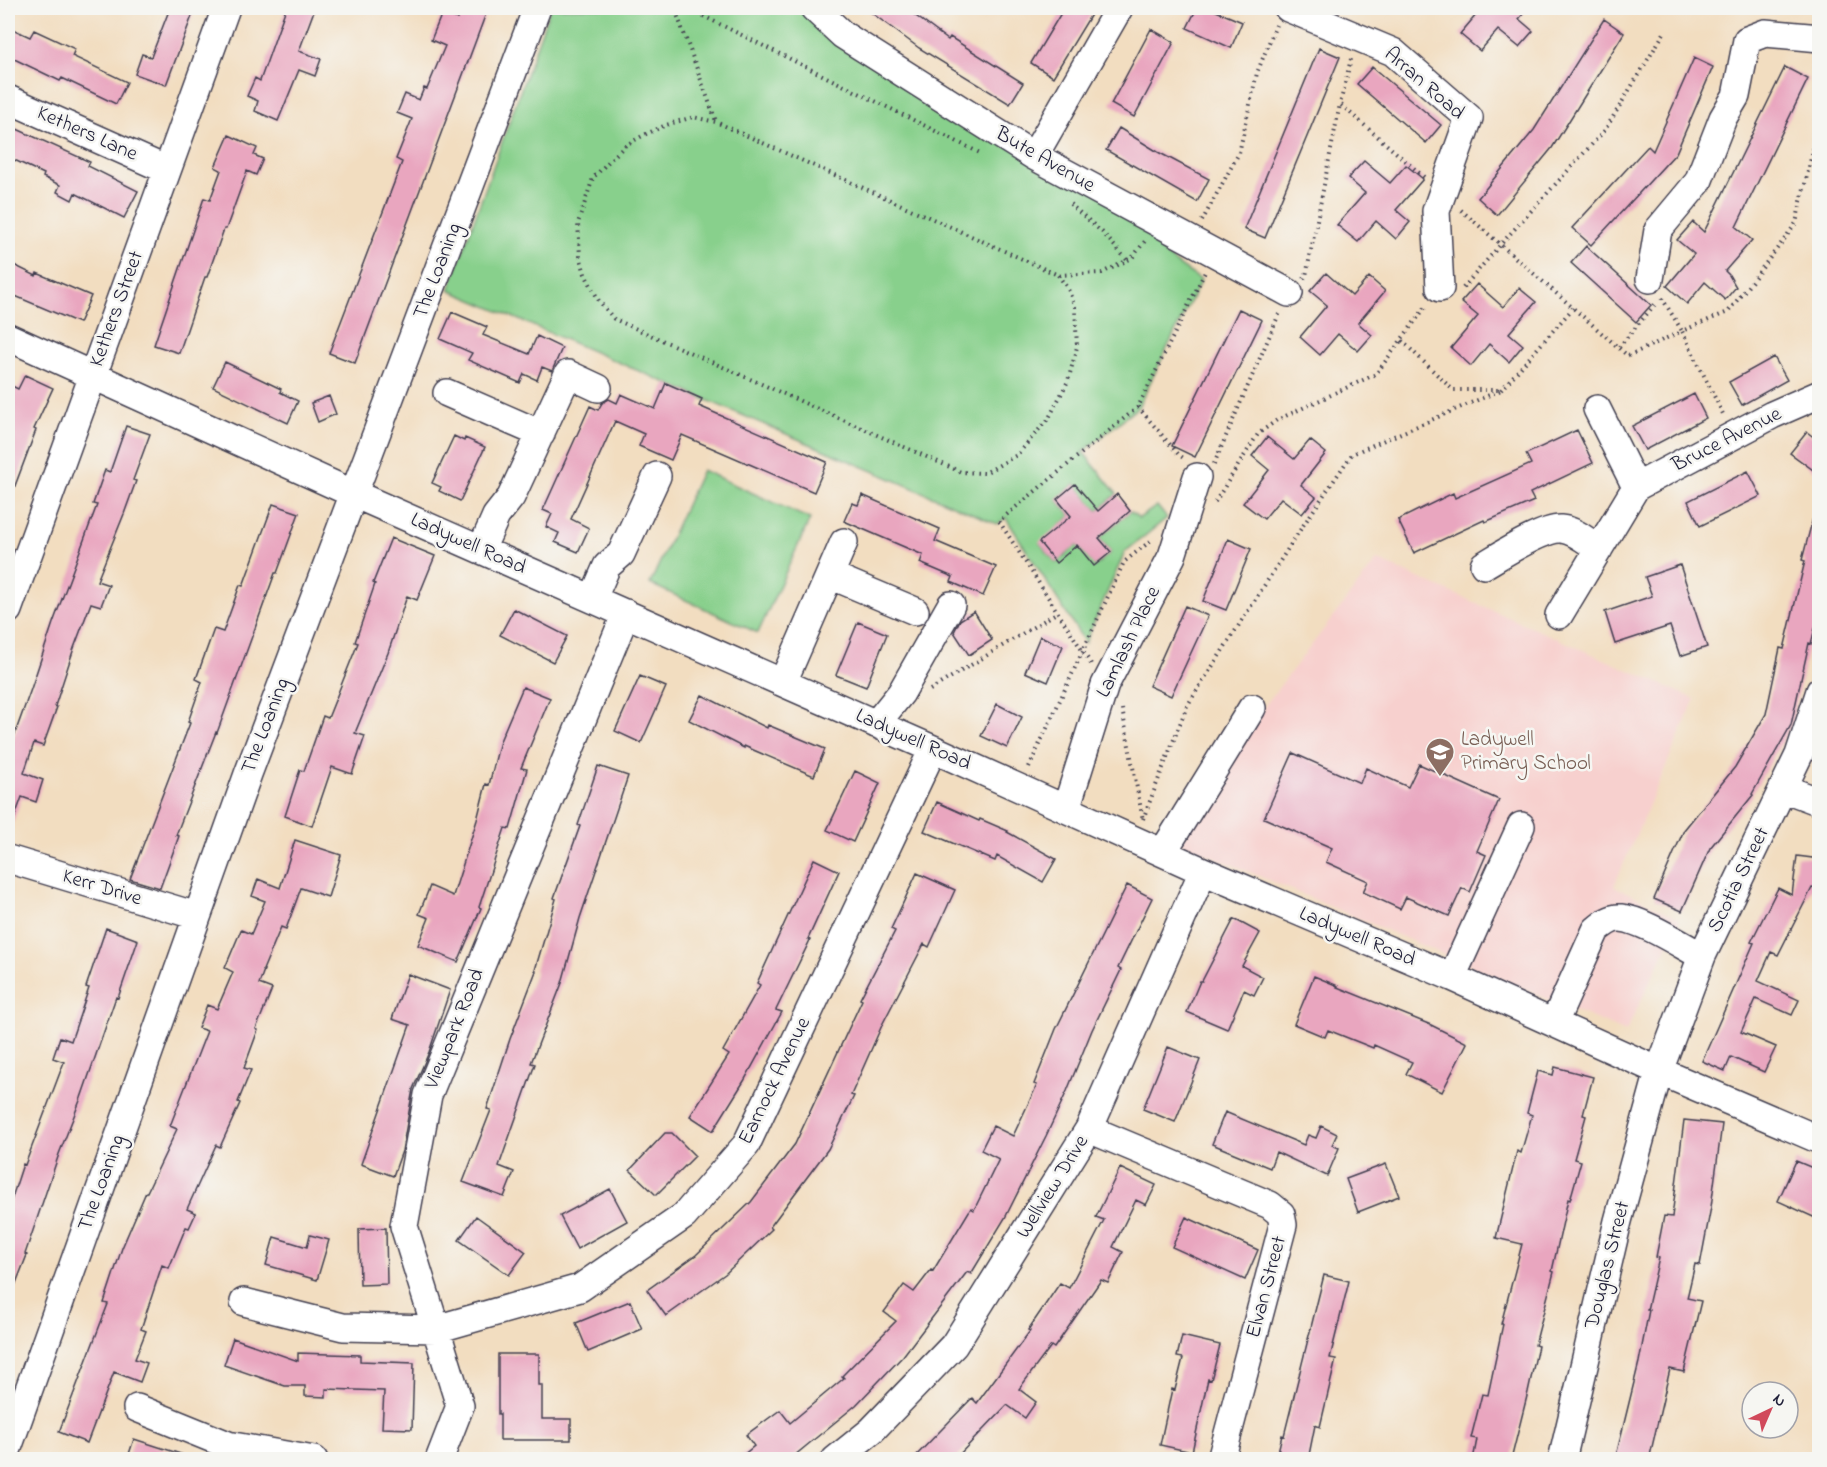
<svg xmlns="http://www.w3.org/2000/svg" width="1827" height="1467" font-family="'Indie Flower',sans-serif">
<style>
.built{fill:#f7d0ce}
.green{fill:#88d08c;stroke:#557964;stroke-width:1.5}
.building{fill:#e9a6bf}
.lines{fill:none;stroke-linecap:round;stroke-linejoin:round}
.minor-casing{stroke:#413e4f;stroke-width:30}
.path{stroke:#413e4f;stroke-width:4;stroke-dasharray:1.5 4.5;stroke-linecap:butt}
.minor{stroke:#fff;stroke-width:27}
.labels{text-anchor:middle;dominant-baseline:central;stroke-width:5;stroke-linejoin:round;paint-order:stroke}
.street-label{font-size:21px;fill:#22223b;stroke:#f6f6f2}
.education-label{font-size:21px;fill:#785e54;stroke:#f6f6f2;text-anchor:start}
</style>
<rect width="100%" height="100%" fill="#f6f6f2"/>
<filter id="ink" filterUnits="userSpaceOnUse"><feTurbulence type="fractalNoise" baseFrequency=".0167" numOctaves="2"/><feDisplacementMap in="SourceGraphic" scale="12" xChannelSelector="R" yChannelSelector="G"/><feConvolveMatrix kernelMatrix="1 2 1 2 8 2 1 2 1" color-interpolation-filters="sRGB"/></filter>
<filter id="wash" filterUnits="userSpaceOnUse"><feTurbulence type="fractalNoise" baseFrequency=".008" numOctaves="4" result="noise"/><feDisplacementMap in="SourceGraphic" scale="24" xChannelSelector="R" yChannelSelector="G"/><feGaussianBlur stdDeviation="1.35" result="paint"/><feColorMatrix in="noise" values="0 0 0 0 0 0 0 0 0 0 0 0 0 0 0 0 0 1.4 0 .05"/><feComposite in="paint" operator="in"/></filter>
<g filter="url(#wash)">
<rect width="100%" height="100%" fill="#f2ddc0"/>
<!-- built -->
<path class="built" d="M1377,560l318,139 -81,187 66,33 -54,113 -447,-190 81,-130z"/>
<!-- green -->
<path class="green" d="M550,8h254l334,206c15,35 32,46 63,66l-63,127 -55,45 34,42 -19,17 -23,-27 -18,15 14,17 -31,27 16,20 21,-18 18,21 16,-14 -12,-14 31,-27 9,7 18,-12 10,12 -42,34 -40,91 -79,-125 -9,6 -548,-234z
M702,470l108,49 -52,114 -108,-49z"/>
<g id="blocks">
<!-- building -->
<path class="building" d="M170,8h25l-29,77 -31,-11 7,-20 9,3z
M286,8h29l-16,43 22,8 -6,17 -16,-6 -21,51 -23,-10 3,-10 -11,-5 8,-18 5,3z
M462,8h26l-133,355 -26,-10 73,-191 -6,-3 16,-40 -15,-6 8,-19 14,6 5,-12 3,1 18,-43 -14,-6 11,-27 16,6z
M865,8h40l43,32 2,-3 73,46 -13,21 -91,-56z
M1064,8h31l-42,69 -22,-14z
M1197,8h12l33,14 -11,26 -44,-20z
M1482,8h46l-9,11 14,12 -14,16 -21,-17 -18,21 -20,-17z
M1604,19l20,14 -72,115 -55,67 -19,-17 56,-68z
M8,27l22,10 4,-7 41,19 -3,7 55,26 -11,22 -54,-26 -2,3 -52,-25z
M1151,29l23,13 -40,75 -23,-13z
M1319,48l21,9 -75,181 -21,-9z
M1694,58l19,9 -37,86 -85,92 -19,-17 76,-82 5,5z
M1372,67l69,58 -15,18 -69,-59z
M1785,67l23,12 -72,148 16,13 -27,31 4,4 7,12 -11,13 -20,-18 -18,22 -20,-18 27,-32 -17,-14 16,-18 11,10z
M8,125l82,37 -2,4 50,25 -14,27 -49,-25 -3,7 -15,-8 3,-7 -17,-8 1,-3 -36,-17z
M1119,128l39,24 51,27 -12,23 -91,-52z
M229,135l28,13 -3,7 9,4 -7,16 -9,-4 -21,58h-2l-17,48h-2l-26,76 -25,-8 50,-147 6,2 11,-30 -6,-3z
M1364,161l26,22 16,-18 17,14 -27,31 14,12 -14,17 -20,-18 -18,21 -21,-17 28,-32 -17,-15z
M1586,246l65,59 -15,17 -65,-59z
M8,262l28,14 1,-3 54,23 -12,27 -71,-30z
M1326,273l26,23 17,-19 16,14 -27,32 14,12 -14,16 -20,-17 -18,21 -20,-18 27,-32 -17,-14z
M1477,284l26,23 16,-19 17,14 -27,31 14,12 -14,17 -20,-18 -18,22 -20,-18 27,-32 -17,-14z
M1239,309l23,11 -67,137 -23,-11z
M452,312l35,15 -4,8 46,19 8,-18 25,12 -10,23 -10,-4 -5,13 -13,-6 -4,9 -52,-23 4,-7 -32,-14z
M1774,357l13,23 -45,25 -13,-23z
M225,362l56,27 -1,3 18,9 -10,22 -75,-36z
M25,375l28,13 -19,41 2,1 -26,69h-2v-115l10,5z
M666,383l36,16 -3,7 128,56 -13,30 -132,-57 -11,25 -32,-14 5,-12 -29,-13 -44,98 18,9 -11,24 -23,-10 4,-9 -13,-6 6,-13 -9,-4 47,-104 8,4 4,-7 7,-4 8,4 4,-9 34,15z
M1694,394l12,24 -61,32 -13,-24z
M329,396l7,18 -18,8 -7,-19z
M126,426l24,8 -17,46 3,1 -12,33 -27,67 12,4 -8,21 -10,-3 -17,45 -19,58 2,1 -14,39 -9,-3 -10,30 19,7 -7,22 -14,-5 -12,33h-2v-77l23,-64 22,-66 44,-118 -4,-1 12,-34 5,2z
M1577,430l16,33 -63,30 4,8 -49,21 -1,-2 -70,33 -16,-33 55,-27 2,5 76,-34 -5,-10z
M1807,432l13,10v33l-30,-22z
M454,436l10,5 1,-3 20,9 -25,54 -21,-10 2,-4 -9,-4z
M1267,437l27,22 16,-19 16,13 -25,32 15,12 -14,17 -21,-16 -17,21 -21,-16 26,-33 -17,-14z
M1748,471l13,25 -61,30 -12,-25z
M1075,484l23,27 19,-17 13,17 -31,27 12,14 -17,14 -17,-21 -21,18 -17,-21 32,-26 -14,-17z
M862,495l78,34 -5,12 61,26 -13,29 -32,-14 2,-5 -33,-14 3,-8 -79,-34 8,-18 6,2z
M273,504l26,9 -22,60h-2l-58,160 -1,-1 -40,103 3,1 -19,52 -30,-9 60,-156 -2,-1 14,-40 -6,-3 18,-50 9,3 17,-47 3,1z
M1814,514l6,1v94l-9,35 -2,-1 -18,82 -39,69 1,1 -43,53 -28,63 -28,-12 30,-69 51,-63 31,-53 14,-66 4,1 21,-88 -3,-1z
M391,538l44,18 -18,44 -10,-4 -19,57 -33,80 10,3 -13,38 -20,-7 -20,59 -27,-10 15,-46 4,1 19,-55 5,2 30,-75 -3,-1 20,-58 -2,-1z
M1228,539l23,10 -25,61 -23,-9z
M1680,565l27,82 -27,9 -10,-30 -55,18 -10,-32 47,-16 -7,-19z
M1185,606l23,10 -37,80 -22,-10z
M514,609l53,27 -14,26 -53,-27z
M974,611l18,29 -23,15 -15,-23 6,-12z
M858,622l29,12 -21,53 -30,-12z
M1040,636l23,10 -15,36 -23,-10z
M640,676l26,11 -25,56 -26,-12z
M523,687l27,11 -29,70 6,1 -17,60 -5,-1 -26,79 2,1 -23,54 -40,-17 11,-27 -10,-4 11,-28 23,10 24,-76 9,-36 3,1 11,-44z
M702,695l65,33 1,-3 57,24 -11,27 -70,-30v2l-55,-28z
M997,704l25,13 -15,31 -26,-12z
M1293,753l67,30 6,-15 42,19 11,-23 80,36 -22,51 9,4 -16,37 -8,-4 -13,28 -43,-19 -6,12 -37,-17 5,-11 -42,-19 6,-14 -68,-30z
M598,766l30,10 -48,142 -18,65 -31,80 4,1 -36,102 15,6 -10,25 -41,-15 28,-72 -4,-1 23,-70 26,-68 -1,-1 21,-71 -2,-1 26,-72 -2,-1z
M855,771l25,12 -27,59 -26,-12z
M937,802l42,19 1,-2 28,12 -1,1 49,27 -13,23 -46,-26 -2,5 -71,-30z
M295,840l46,15 -13,42 -27,-9 -15,41 -5,-2 -18,43h1l-5,14 13,5 -16,40 2,1 -14,38 7,2 -13,32 2,1 -20,44 -4,-2 -29,64 9,4 -7,15 -3,-1 -17,41 -7,-3 -21,64 5,2 -11,28 12,4 -7,19 -26,-10 -27,71 -28,-11 49,-128 -4,-1 18,-55 24,-56h1l30,-63 -7,-3 37,-95 -9,-3 9,-23 10,4 16,-37 -8,-4 16,-38 10,4 14,-33 -13,-5 6,-17 22,9z
M1797,856l23,3v30l-8,-1 -34,67 -7,-3 -13,29 41,19 -7,15 -36,-16 -15,33 35,15 -12,25 -33,-15 -6,14 -23,-10 52,-118 -3,-1 27,-54 14,7z
M814,859l25,12 -31,68 2,1 -34,70 6,2 -38,69 -31,50 -23,-15 39,-61 -6,-4 37,-66 -3,-2z
M917,873l38,17 -26,57 -5,-3 -41,79 -32,72 3,1 -26,53 -58,78 2,2 -47,45 -59,42 -19,-26 49,-35 55,-53 44,-58 67,-144 -2,-1 35,-68 -4,-2z
M1127,885l25,13 -34,70 3,2 -29,60 -25,61 -21,45 -41,82 -34,56 -4,-2 -64,84 -47,49 -45,37 -22,18h-52l17,-14 -8,-11 34,-25 10,13 54,-45 -2,-2 54,-55 -12,-9 20,-27 10,7 17,-22 2,1 38,-63 3,2 25,-51 -18,-9 12,-24 20,10 24,-51 -3,-1 22,-55z
M1234,919l26,14 -18,33 21,11 -9,18 -10,-5 -17,39 -40,-17 13,-31h2z
M106,928l32,12 -20,58 -2,-1 -35,101 -22,56 -34,100 2,1 -18,46h-1v-91l15,-46 2,1 39,-103 -11,-4 7,-21 11,4 18,-53 -3,-1z
M408,974l42,16 -21,62 -16,37 -11,62 -9,25 -32,-12 49,-139 -18,-6z
M1314,976l24,10 -1,1 94,38 36,18 -25,49 -36,-18 6,-12 -38,-17 -1,3 -45,-18 -3,7 -31,-13z
M1168,1047l32,13 -25,62 -32,-13z
M1555,1067l38,10 -10,38 3,1 -12,43 7,2 -11,39 -2,-1 -16,72 2,1 -19,73 3,1 -10,46 -17,68h-38l4,-21 -6,-1 11,-44 6,1 15,-71h-2l21,-80 -26,-6 21,-87 4,2 11,-38 -5,-2 11,-42 15,4z
M1225,1112l79,33 4,-10 8,3 5,-12 16,8 -5,11 7,3 -12,28 -51,-24 -6,16 -58,-24z
M1684,1120l38,4 -11,83 -11,58 -5,-1 -8,34 14,3 -17,71 -14,-3 -21,91h-34l24,-98 10,-52h-2l12,-52 -3,-1 8,-41 8,1z
M665,1133h7l23,23 -39,39 -26,-25z
M1796,1161l24,10v49l-42,-19z
M1386,1164l13,32 -41,16 -12,-33z
M1120,1168l36,17 -10,20 -10,-5 -23,47 10,5 -15,31 -7,-3 -47,68 -3,-2 -32,43 17,13 -11,16 -18,-13 -53,55h-42l60,-62 5,5 53,-72 -2,-1 32,-47 9,5 35,-68 -8,-3z
M610,1189l17,32 -50,28 -17,-33z
M476,1216l50,36 -17,23 -50,-35z
M1186,1217l72,33 -13,30 -73,-33z
M386,1228l1,56 -27,1 -1,-56z
M310,1235l19,5 -12,40 -51,-15 8,-28 33,10z
M1324,1275l25,6 -19,77 6,1 -16,68 -5,-2 -7,35h-32l6,-25 2,1z
M630,1301l12,28 -54,23 -12,-29z
M1182,1336l38,9 -9,35 -3,-1 -16,73 -32,-7 12,-56 3,1 8,-32 -6,-1z
M233,1338l65,23v-8l62,2v6l54,2 -2,66 -30,-1 2,-37 -58,-2v8l-21,-1v-10h-20l-61,-21z
M498,1354h41v31h3v34h29v21h-71v-26h-2z
M134,1439l53,17v4h-60z"/>
</g>
</g>
<g filter="url(#ink)">
<use href="#blocks" fill-opacity="0" stroke="#413e4f" stroke-width="1.5"/>
<g class="lines">
<!-- minor casing -->
<g class="minor-casing">
<path id="minor" d="M814,8l29,27 191,121 255,137
M1288,8l105,44 76,66 -33,93 4,77
M8,99l159,71
M1034,156l85,-148
M1650,279l8,-49 40,-48 25,-64 13,-22 11,-56 18,-7 55,5
M8,337l346,157 579,255 270,122 249,106 207,94 161,69
M447,393l94,41
M1597,409l39,78
M481,550l15,-34 15,-19 57,-123 30,14
M1484,565c17,-10 59,-37 77,-36 14,1 27,13 38,20
M830,575l85,36
M593,598l14,-32 14,-12 36,-78
M8,610l218,-602
M1559,615l77,-128 136,-72 48,-21
M783,682l61,-140
M876,724l25,-31 50,-88
M1783,788l37,14
M1066,809l39,-124 67,-129 25,-79
M1163,852l89,-144
M8,859l189,57
M1452,977l69,-151
M1554,1023l42,-93c7,-6 15,-13 25,-12 22,2 60,27 81,38
M1089,1129l181,76 11,9 2,11 -62,235
M244,1302l99,25 93,2 144,-41 104,-72 62,-71 187,-396
M137,1408l91,37 86,15
M8,1448l240,-674 289,-766
M439,1460l21,-54 -56,-180 24,-131 198,-482
M835,1460l36,-29 83,-86 135,-216 114,-258
M1562,1460l56,-239 41,-150 43,-115 97,-201 21,-64"/>
</g>
<!-- path -->
<path class="path" d="M679,8l-4,1 41,112
M687,8l295,146
M1351,59l-11,45 84,73
M1070,204l32,28 25,28
M1461,210l167,146 54,-25 42,85
M1202,221l37,-68 18,-80 19,-48
M1058,275l10,14 7,18 2,40 -9,34 -19,37 -32,37 -32,18 -24,-1 -347,-153 -15,-18 -14,-27 -5,-18 -2,-33 15,-45 18,-19 15,-14 18,-10 22,-10 27,-8 23,5 342,153 44,-2 30,-15 13,-17
M1304,279l2,-3 34,-172
M1463,288l37,-43 105,-115 59,-97
M1662,298l20,33 46,-19 55,-71 13,-18 24,-104
M1619,347l38,-45
M1501,390l72,-82
M1138,407l41,48 6,4
M1214,464l65,-150
M1215,502l43,-68 19,-14 99,-46 51,-69
M1091,664l-92,-143 139,-114 67,-135
M930,690l128,-78
M1122,709l21,111
M1029,767l95,-205 29,-23
M1143,819l44,-113 111,-173 54,-79 149,-64h-48l-52,-50"/>
<!-- minor -->
<use href="#minor" class="minor"/>
</g>
</g>
<!-- icons -->
<defs>
<g id="school-pin" transform="scale(1.5)"><path d="M0 17L-7.5 6A9.5 9.5 0 1 1 7.5 6Z" fill="#8d6e63" stroke="#f6f6f2"/><path d="M0-5L7-2L0 1L-7-2ZM-4 1L0 2.5L4 1V4Q0 6-4 4Z" fill="#fff"/></g>
</defs>
<g fill-rule="evenodd">
<use href="#school-pin" x="1440" y="752"/>
</g>
<g class="labels">
<!-- street labels -->
<g class="street-label">
<text transform="translate(1424 84) rotate(41)">Arran Road</text>
<text transform="translate(87 134) rotate(24)">Kethers Lane</text>
<text transform="translate(1045 160) rotate(30)">Bute Avenue</text>
<text transform="translate(438 271) rotate(-69)">The Loaning</text>
<text transform="translate(117 309) rotate(-70)">Kethers Street</text>
<text transform="translate(1727 440) rotate(-27)">Bruce Avenue</text>
<text transform="translate(468 544) rotate(24)">Ladywell Road</text>
<text transform="translate(1129 642) rotate(-64)">Lamlash Place</text>
<text transform="translate(266 726) rotate(-69)">The Loaning</text>
<text transform="translate(913 740) rotate(24)">Ladywell Road</text>
<text transform="translate(1739 880) rotate(-64)">Scotia Street</text>
<text transform="translate(102 888) rotate(17)">Kerr Drive</text>
<text transform="translate(1357 937) rotate(23)">Ladywell Road</text>
<text transform="translate(455 1029) rotate(-68)">Viewpark Road</text>
<text transform="translate(775 1081) rotate(-64)">Earnock Avenue</text>
<text transform="translate(102 1183) rotate(-70)">The Loaning</text>
<text transform="translate(1053 1187) rotate(-58)">Wellview Drive</text>
<text transform="translate(1608 1265) rotate(-76)">Douglas Street</text>
<text transform="translate(1267 1287) rotate(-75)">Elvan Street</text>
</g>
<!-- education labels -->
<g class="education-label">
<text x="1461" y="740">Ladywell<tspan x="1461" dy="24">Primary School</tspan></text>
</g>
</g>
<!-- margin -->
<rect width="1827" height="1467" fill="none" stroke="#f6f6f2" stroke-width="30"/>
<!-- north arrow -->
<g transform="translate(1770 1410) rotate(44)"><circle r="28" fill="#f6f6f2" stroke="#a1a1a9" stroke-width="1.5"/>
<path d="M0-4.5L10 22L0 15L-10 22Z" fill="#d1495b"/>
<text y="-9" font-size="16" font-weight="bold" text-anchor="middle" fill="#22223b">N</text>
</g>
</svg>
